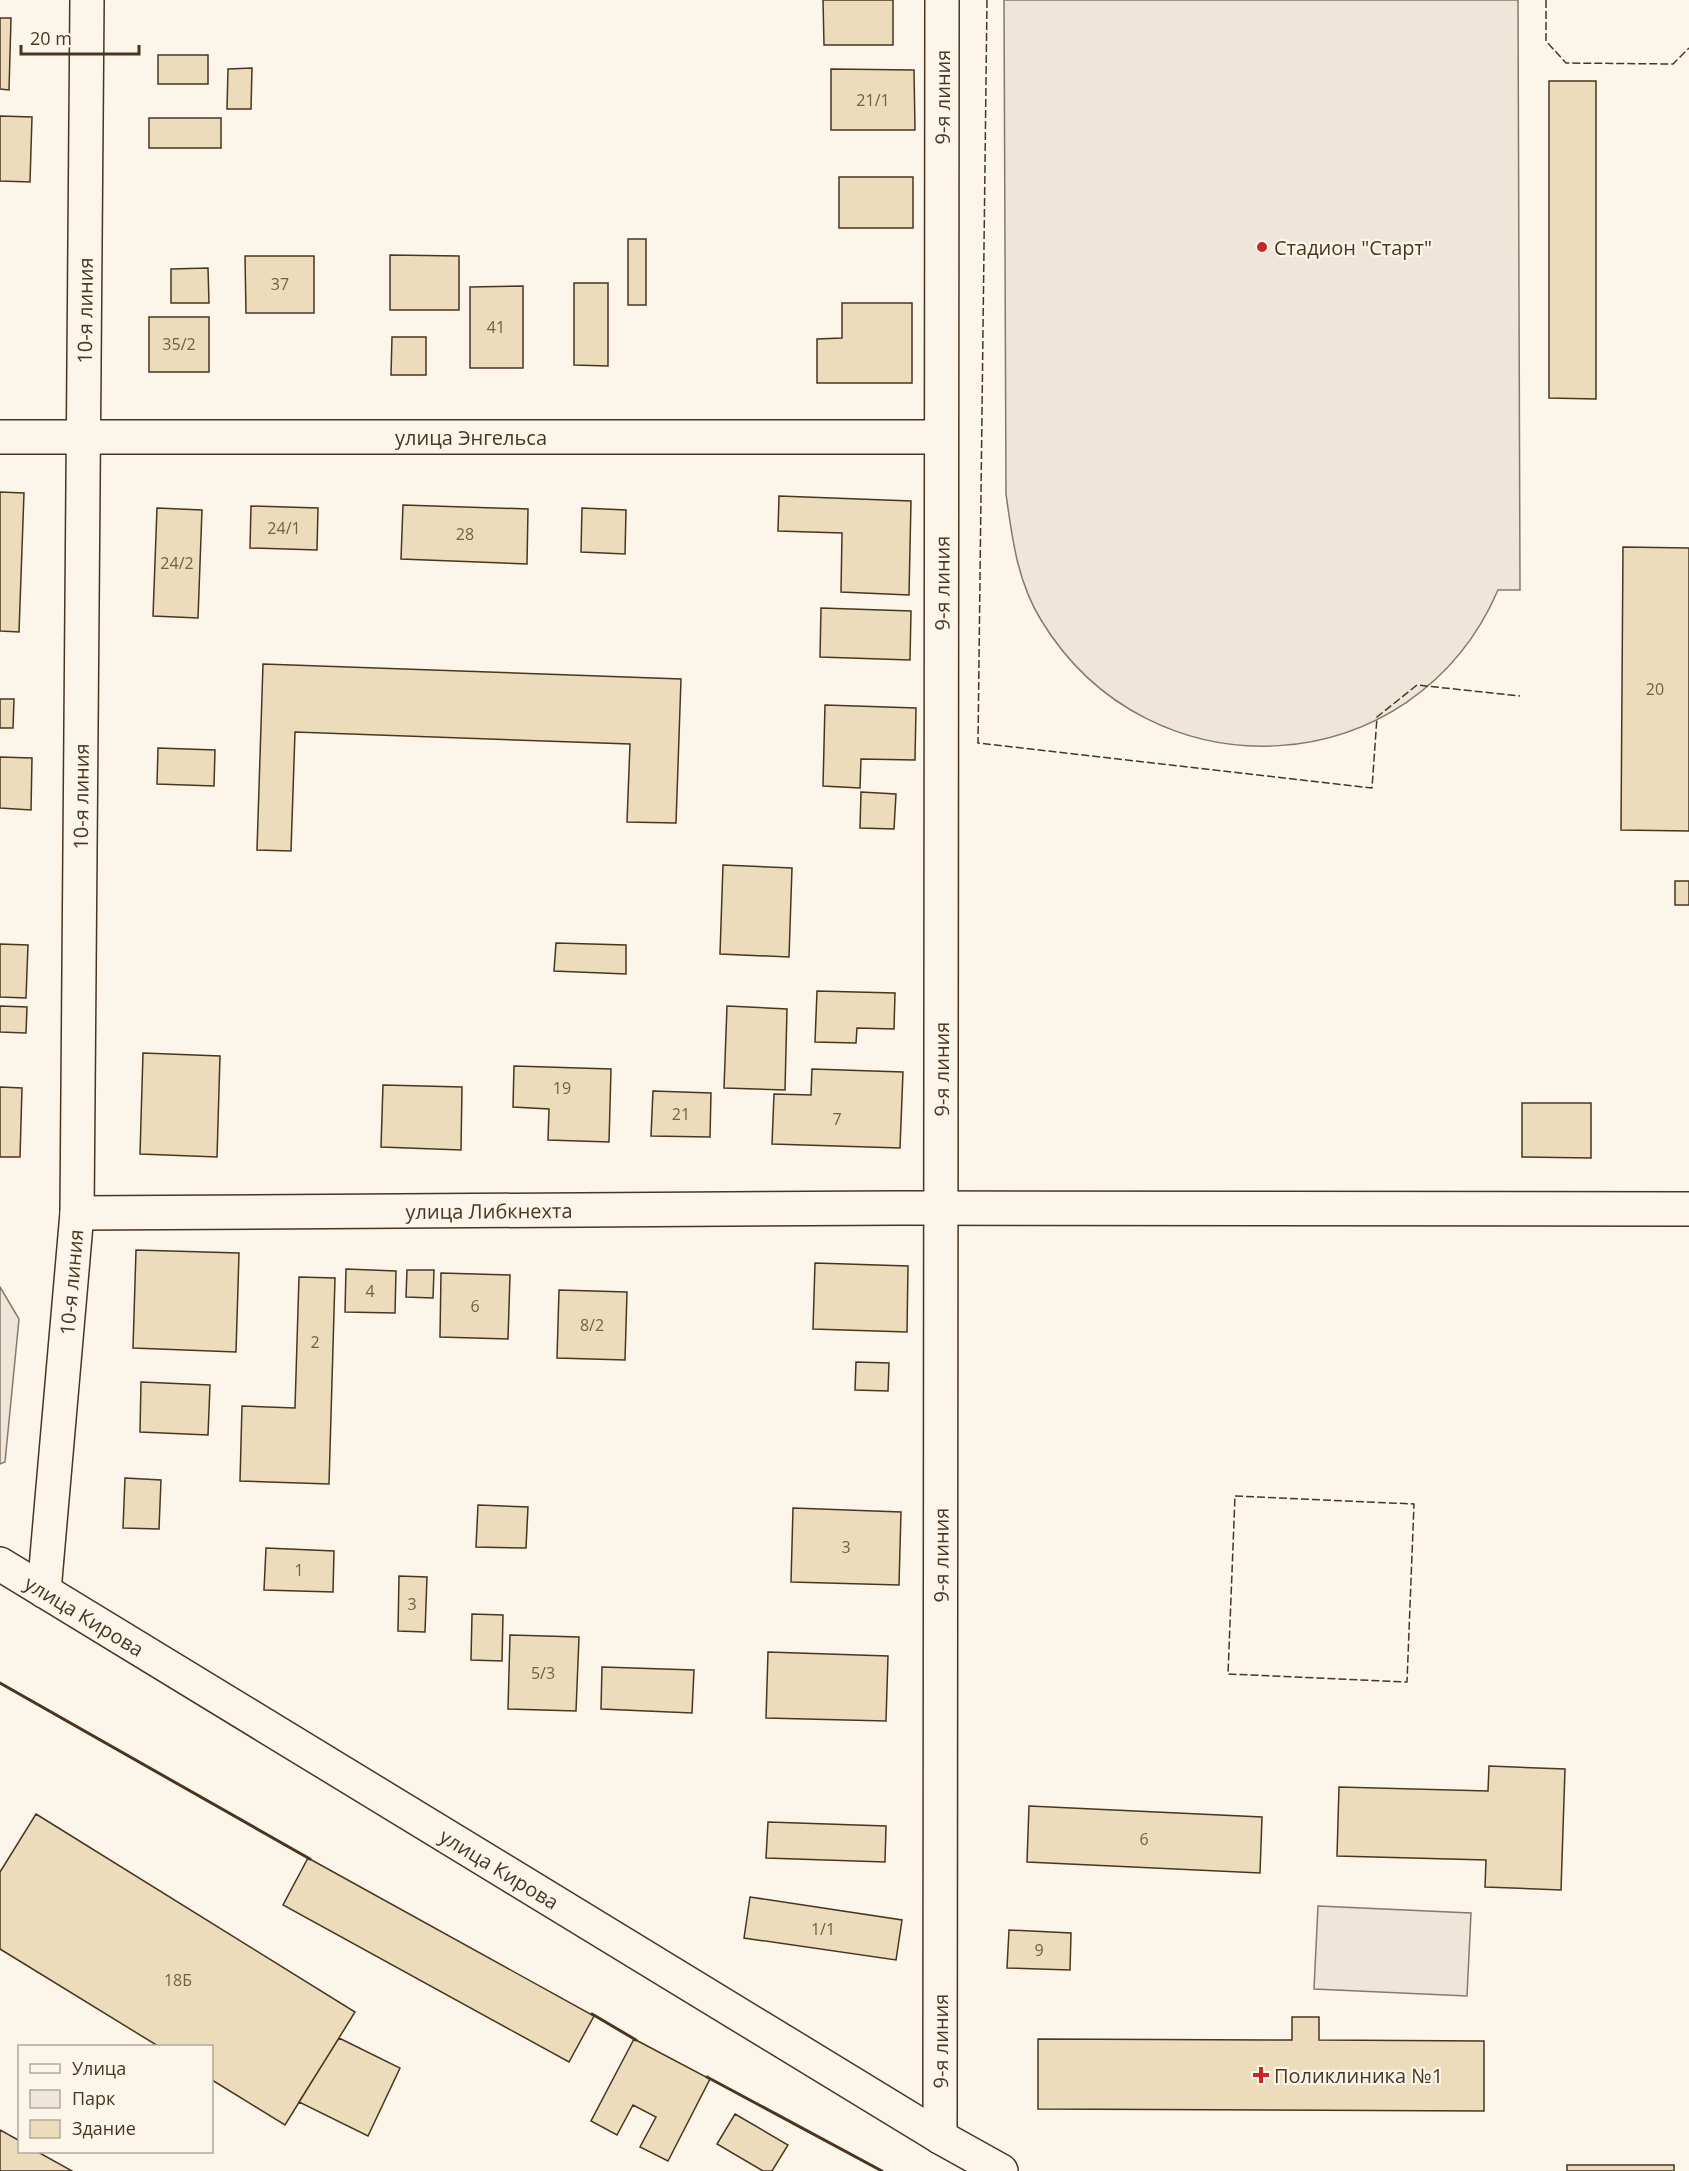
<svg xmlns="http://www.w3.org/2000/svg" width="1689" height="2171" font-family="'Open Sans',sans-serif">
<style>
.green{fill:#ede6d9;stroke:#887966;stroke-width:1.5}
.building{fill:#ecdcbc;stroke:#4a3520;stroke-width:1.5}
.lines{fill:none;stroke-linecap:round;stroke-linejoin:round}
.minor-casing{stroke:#4a3520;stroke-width:36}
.minor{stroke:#fbf6e9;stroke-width:33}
.fence{stroke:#4a3520;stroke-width:1.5;stroke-dasharray:8 3;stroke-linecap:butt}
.wall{stroke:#4a3520;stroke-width:3}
.poi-dot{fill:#c62828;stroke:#fbf6e9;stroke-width:2}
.labels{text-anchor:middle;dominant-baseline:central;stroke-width:4.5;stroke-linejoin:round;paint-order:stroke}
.number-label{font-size:16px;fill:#725f47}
.street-label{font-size:20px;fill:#4a3520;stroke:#fbf6e9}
.poi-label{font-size:20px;fill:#4a3520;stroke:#fbf6e9;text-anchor:start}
</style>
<rect width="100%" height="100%" fill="#fbf6e9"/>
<!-- green -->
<path class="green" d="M1004,0h514l2,590h-22c-84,195 -348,210 -457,30 -24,-39 -29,-83 -35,-126z
M0,1287l19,32 -14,143 -5,2z
M1318,1906l153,7 -4,83 -153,-7z"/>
<!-- building -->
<path class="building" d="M823,0h70v45h-69z
M0,18h11l-2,72 -9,-1z
M158,55h50v29h-50z
M252,68l-1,41h-24l1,-40z
M831,69l83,1 1,60h-84z
M1549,81h47v318l-47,-1z
M0,116l32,1 -2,65 -30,-1z
M149,118h72v30h-72z
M839,177h74v51h-74z
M628,239h18v66h-18z
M390,255l69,1v54h-69z
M245,256h69v57h-68z
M208,268l1,35h-38v-34z
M574,283h34v83l-34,-1z
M523,286v82h-53v-81z
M842,303h70v80h-95v-44l25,-1z
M149,317h60v55h-60z
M392,337h34v38h-35z
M0,492l24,1 -5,139 -19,-1z
M779,496l132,5 -2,94 -68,-3 1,-59 -64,-2z
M403,505l125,4 -1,55 -126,-5z
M251,506l67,2 -1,42 -67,-2z
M157,508l45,2 -4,108 -45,-2z
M582,508l44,2 -1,44 -44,-2z
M1623,547l66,1v283l-68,-1z
M821,608l90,3 -1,49 -90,-3z
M263,664l418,15 -5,144 -49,-1 3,-78 -335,-12 -4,119 -34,-1z
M0,699h14l-1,29h-13z
M825,705l91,3 -1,52 -54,-1 -1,29 -37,-2z
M158,748l57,2 -1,36 -57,-2z
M0,757l32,1 -1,52 -31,-2z
M861,792l35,2 -2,35 -34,-1z
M723,865l69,3 -3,89 -69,-3z
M1675,881h14v24h-14z
M556,943l70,2v29l-72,-3z
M0,944l28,1 -2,53 -26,-1z
M817,991l78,2 -1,36 -37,-1 -1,15 -41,-1z
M0,1006l27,1 -1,26 -26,-1z
M727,1006l60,3 -2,81 -61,-2z
M143,1053l77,3 -3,101 -77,-3z
M514,1066l97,3 -2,73 -61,-2 1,-31 -36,-2z
M812,1069l91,3 -3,76 -128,-4 2,-50 37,1z
M383,1085l79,2 -1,63 -80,-3z
M0,1087l22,1 -2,69h-20z
M653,1091l58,2 -1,44 -59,-1z
M1522,1103h69v55l-69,-1z
M136,1250l103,3 -3,99 -103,-4z
M815,1263l93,3 -1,66 -94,-3z
M346,1269l50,2 -1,42 -50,-1z
M407,1270h27l-1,28 -27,-1z
M441,1273l69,2 -2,64 -68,-2z
M299,1277l36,1 -6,206 -89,-3 2,-75 53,2z
M559,1290l68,2 -2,68 -68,-2z
M856,1362l33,1 -1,28 -33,-1z
M141,1382l69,3 -2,50 -68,-3z
M125,1478l36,2 -2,49 -36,-1z
M478,1505l50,2 -2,41 -50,-1z
M793,1508l108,4 -2,73 -108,-3z
M266,1548l68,3 -1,41 -69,-2z
M399,1576l28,1 -2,55 -27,-1z
M472,1614l31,1 -1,46 -31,-1z
M510,1635l69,2 -3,74 -68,-2z
M768,1652l120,4 -2,65 -120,-3z
M602,1667l92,3 -2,43 -91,-4z
M1489,1766l76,3 -4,121 -76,-3 1,-27 -149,-4 2,-69 149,4z
M1029,1806l233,11 -2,56 -233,-11z
M36,1814l319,198 -70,113 -73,-45v-34h-54l-158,-97v-77z
M768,1822l118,4 -1,36 -119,-4z
M308,1858l286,158 -25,46 -286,-157z
M750,1897l152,23 -6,40 -152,-22z
M1009,1930l62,3 -1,37 -63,-2z
M1292,2017h27v23l165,1v70l-446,-2v-70l254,1z
M339,2038l61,30 -32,68 -69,-34z
M634,2039l76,40 -42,82 -28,-14 16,-30 -23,-12 -16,30 -26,-14z
M735,2114l53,31 -16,26h-9l-46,-27z
M0,2130l20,11v11h18l34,19h-72z
M1567,2165h107v6h-107z"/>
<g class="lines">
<!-- minor casing -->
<g class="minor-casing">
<g id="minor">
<path id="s1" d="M0,437h941"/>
<path id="s2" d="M77,1213l824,-5 788,1"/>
<path id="s3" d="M0,1564l940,573 61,34"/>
<path id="s4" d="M44,1591l33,-378 10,-1213"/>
<path id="s5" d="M940,2137l2,-2137"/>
</g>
</g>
<!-- minor -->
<use href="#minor" class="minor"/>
<!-- fence -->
<path class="fence" d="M987,0l-9,743 394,45 5,-71 40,-32 103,11
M1546,0v41l20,22 107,1 16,-16
M1235,1496l179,8 -7,178 -179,-8z"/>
<!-- wall -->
<path class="wall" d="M0,1683l310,176
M592,2014l44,26
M707,2077l175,94"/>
</g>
<!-- markers -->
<g class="poi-dot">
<circle cx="1262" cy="247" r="6"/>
<path d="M1258 2066h6v6h6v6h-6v6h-6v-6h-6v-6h6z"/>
</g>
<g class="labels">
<!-- number labels -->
<g class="number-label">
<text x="873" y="100">21/1</text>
<text x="280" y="284">37</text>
<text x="496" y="327">41</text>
<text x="179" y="344">35/2</text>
<text x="284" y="528">24/1</text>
<text x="465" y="534">28</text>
<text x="177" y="563">24/2</text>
<text x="1655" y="689">20</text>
<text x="562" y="1088">19</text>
<text x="681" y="1114">21</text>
<text x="837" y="1119">7</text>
<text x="370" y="1291">4</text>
<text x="475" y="1306">6</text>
<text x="592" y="1325">8/2</text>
<text x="315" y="1342">2</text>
<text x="846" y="1547">3</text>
<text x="299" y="1570">1</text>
<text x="412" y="1604">3</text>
<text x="543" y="1673">5/3</text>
<text x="1144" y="1839">6</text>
<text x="823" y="1929">1/1</text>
<text x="1039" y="1950">9</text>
<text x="178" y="1980">18Б</text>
</g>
<!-- street labels -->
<g class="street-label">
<text stroke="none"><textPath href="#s5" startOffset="2040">9-я линия</textPath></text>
<text stroke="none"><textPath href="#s4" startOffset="1282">10-я линия</textPath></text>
<text stroke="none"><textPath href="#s1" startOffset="471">улица Энгельса</textPath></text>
<text stroke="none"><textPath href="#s5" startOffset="1554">9-я линия</textPath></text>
<text stroke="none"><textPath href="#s4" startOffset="796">10-я линия</textPath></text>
<text stroke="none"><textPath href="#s5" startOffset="1068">9-я линия</textPath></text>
<text stroke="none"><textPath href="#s2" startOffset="412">улица Либкнехта</textPath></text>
<text stroke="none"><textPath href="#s4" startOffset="310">10-я линия</textPath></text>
<text stroke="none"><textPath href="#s5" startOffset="582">9-я линия</textPath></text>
<text stroke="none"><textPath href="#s3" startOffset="99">улица Кирова</textPath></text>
<text stroke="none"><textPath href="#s3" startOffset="585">улица Кирова</textPath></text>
<text stroke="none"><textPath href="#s5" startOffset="96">9-я линия</textPath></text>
</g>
<!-- poi labels -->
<g class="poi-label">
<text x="1274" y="247">Стадион "Старт"</text>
<text x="1274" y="2075">Поликлиника №1</text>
</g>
</g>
<!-- legend -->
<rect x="18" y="2045" width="195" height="108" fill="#fbf6e9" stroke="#b4a999" stroke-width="1.5"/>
<rect x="30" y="2064" width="30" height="9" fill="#fbf6e9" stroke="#b4a999" stroke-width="1.5"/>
<text x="72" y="2075" font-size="18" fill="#4a3520">Улица</text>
<rect x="30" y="2090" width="30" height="18" fill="#ede6d9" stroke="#b4a999" stroke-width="1.5"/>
<text x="72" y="2105" font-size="18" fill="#4a3520">Парк</text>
<rect x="30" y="2120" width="30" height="18" fill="#ecdcbc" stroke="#b4a999" stroke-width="1.5"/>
<text x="72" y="2135" font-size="18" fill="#4a3520">Здание</text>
<!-- scale -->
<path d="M21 45v9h118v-9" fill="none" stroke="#4a3520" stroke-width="3"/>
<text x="30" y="45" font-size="18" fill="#4a3520" stroke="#fbf6e9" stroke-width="4.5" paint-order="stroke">20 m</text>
</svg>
